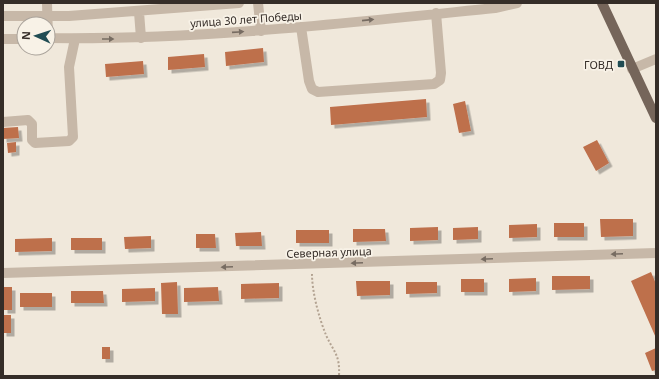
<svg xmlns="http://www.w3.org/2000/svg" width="659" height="379" font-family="'Noto Sans',sans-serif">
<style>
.building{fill:#be6f4c;filter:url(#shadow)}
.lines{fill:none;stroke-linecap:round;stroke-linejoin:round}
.path{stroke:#b3a392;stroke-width:2;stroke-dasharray:2 2;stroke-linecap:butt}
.minor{stroke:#c7b8a8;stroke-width:10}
.major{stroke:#75655a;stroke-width:10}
.oneway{fill:#776c62}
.poi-dot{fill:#204c53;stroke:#f8f2e7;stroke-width:1.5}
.labels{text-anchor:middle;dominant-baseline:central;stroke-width:3.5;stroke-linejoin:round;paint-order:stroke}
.street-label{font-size:11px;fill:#352d28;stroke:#f8f2e7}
.poi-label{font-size:11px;fill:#352d28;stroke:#f8f2e7;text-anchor:end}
</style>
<defs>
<filter id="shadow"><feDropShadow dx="3.5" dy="3.5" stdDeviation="0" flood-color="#0004"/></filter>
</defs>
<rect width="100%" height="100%" fill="#f0e8db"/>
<!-- building -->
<path class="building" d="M263,48l1,14 -38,4 -1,-14z
M204,54l1,13 -37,3v-13z
M143,61l1,13 -38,3 -1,-13z
M426,99l1,18 -96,8 -1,-18z
M465,101l6,30 -12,2 -6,-29z
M18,127l1,11 -16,1v-11z
M597,140l12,23 -13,8 -13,-24z
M16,142v10l-8,1 -1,-10z
M600,219h33v17l-32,1z
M554,223h30v14h-30z
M537,224v13l-28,1v-13z
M438,227v13l-28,1v-13z
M478,227v12l-25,1v-12z
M353,229h32l1,12 -33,1z
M296,230h33v13h-33z
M261,232l1,14h-26l-1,-13z
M196,234h19l1,14h-20z
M151,236v12l-26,1 -1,-12z
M52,238v13l-37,1v-13z
M71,238h31v12h-31z
M651,272l5,12v54l-25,-57z
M552,276h38v13l-38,1z
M536,278v13l-27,1v-13z
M461,279h23v13h-23z
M356,281h34v14l-33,1z
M177,282l1,32h-16l-1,-31z
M406,282h31v11l-31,1z
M279,283v15l-38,1v-15z
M4,287h8v23h-8z
M218,287l1,14 -35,1v-14z
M155,288v13l-33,1v-13z
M71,291h32l1,12h-33z
M20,293h32v14h-32z
M3,315h8v18h-8z
M102,347h8v12h-8z
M656,348v22l-4,1 -7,-18z"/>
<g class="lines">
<!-- path -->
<path class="path" d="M312,274c0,18 7,44 14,61 8,18 14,19 13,41"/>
<!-- minor -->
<path class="minor" d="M47,3l1,35
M258,3l3,28
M139,12l2,26
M3,16h66l170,-13
M301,27l8,54 3,8 6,3 116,-8 6,-4 1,-7 -5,-60
M48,38c150,2 299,-15 447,-30l22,-5
M3,39h21
M632,69l24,-10
M3,122l25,-2 4,4v16l3,3 34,-2 4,-4 -4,-70 6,-28
M3,273l653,-20"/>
<!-- major -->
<path class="major" d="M602,3l54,115"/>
</g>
<!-- one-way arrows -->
<defs><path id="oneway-solid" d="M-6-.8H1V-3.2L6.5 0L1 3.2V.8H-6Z"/></defs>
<g class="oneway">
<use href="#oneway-solid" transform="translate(368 20) rotate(-6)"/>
<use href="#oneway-solid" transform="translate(238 32) rotate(-4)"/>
<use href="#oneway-solid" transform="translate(108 39)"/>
<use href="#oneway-solid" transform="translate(617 254) rotate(178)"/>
<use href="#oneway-solid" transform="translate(487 259) rotate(178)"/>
<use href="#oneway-solid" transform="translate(357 263) rotate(178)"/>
<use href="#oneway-solid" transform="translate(227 267) rotate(178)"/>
</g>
<!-- markers -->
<rect class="poi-dot" x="617" y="60" width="8" height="8" rx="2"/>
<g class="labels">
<!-- street labels -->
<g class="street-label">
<text transform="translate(246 19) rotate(-4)">улица 30 лет Победы</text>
<text transform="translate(329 252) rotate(-2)">Северная улица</text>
</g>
<!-- poi labels -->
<g class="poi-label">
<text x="613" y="64">ГОВД</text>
</g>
</g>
<!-- border -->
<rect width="659" height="379" fill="none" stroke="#352d28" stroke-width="8"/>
<!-- north arrow -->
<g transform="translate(36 36) rotate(273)"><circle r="19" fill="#f8f2e7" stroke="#aaa39b"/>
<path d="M0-3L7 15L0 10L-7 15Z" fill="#204c53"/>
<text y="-6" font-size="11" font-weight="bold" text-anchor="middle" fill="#352d28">N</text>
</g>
</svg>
